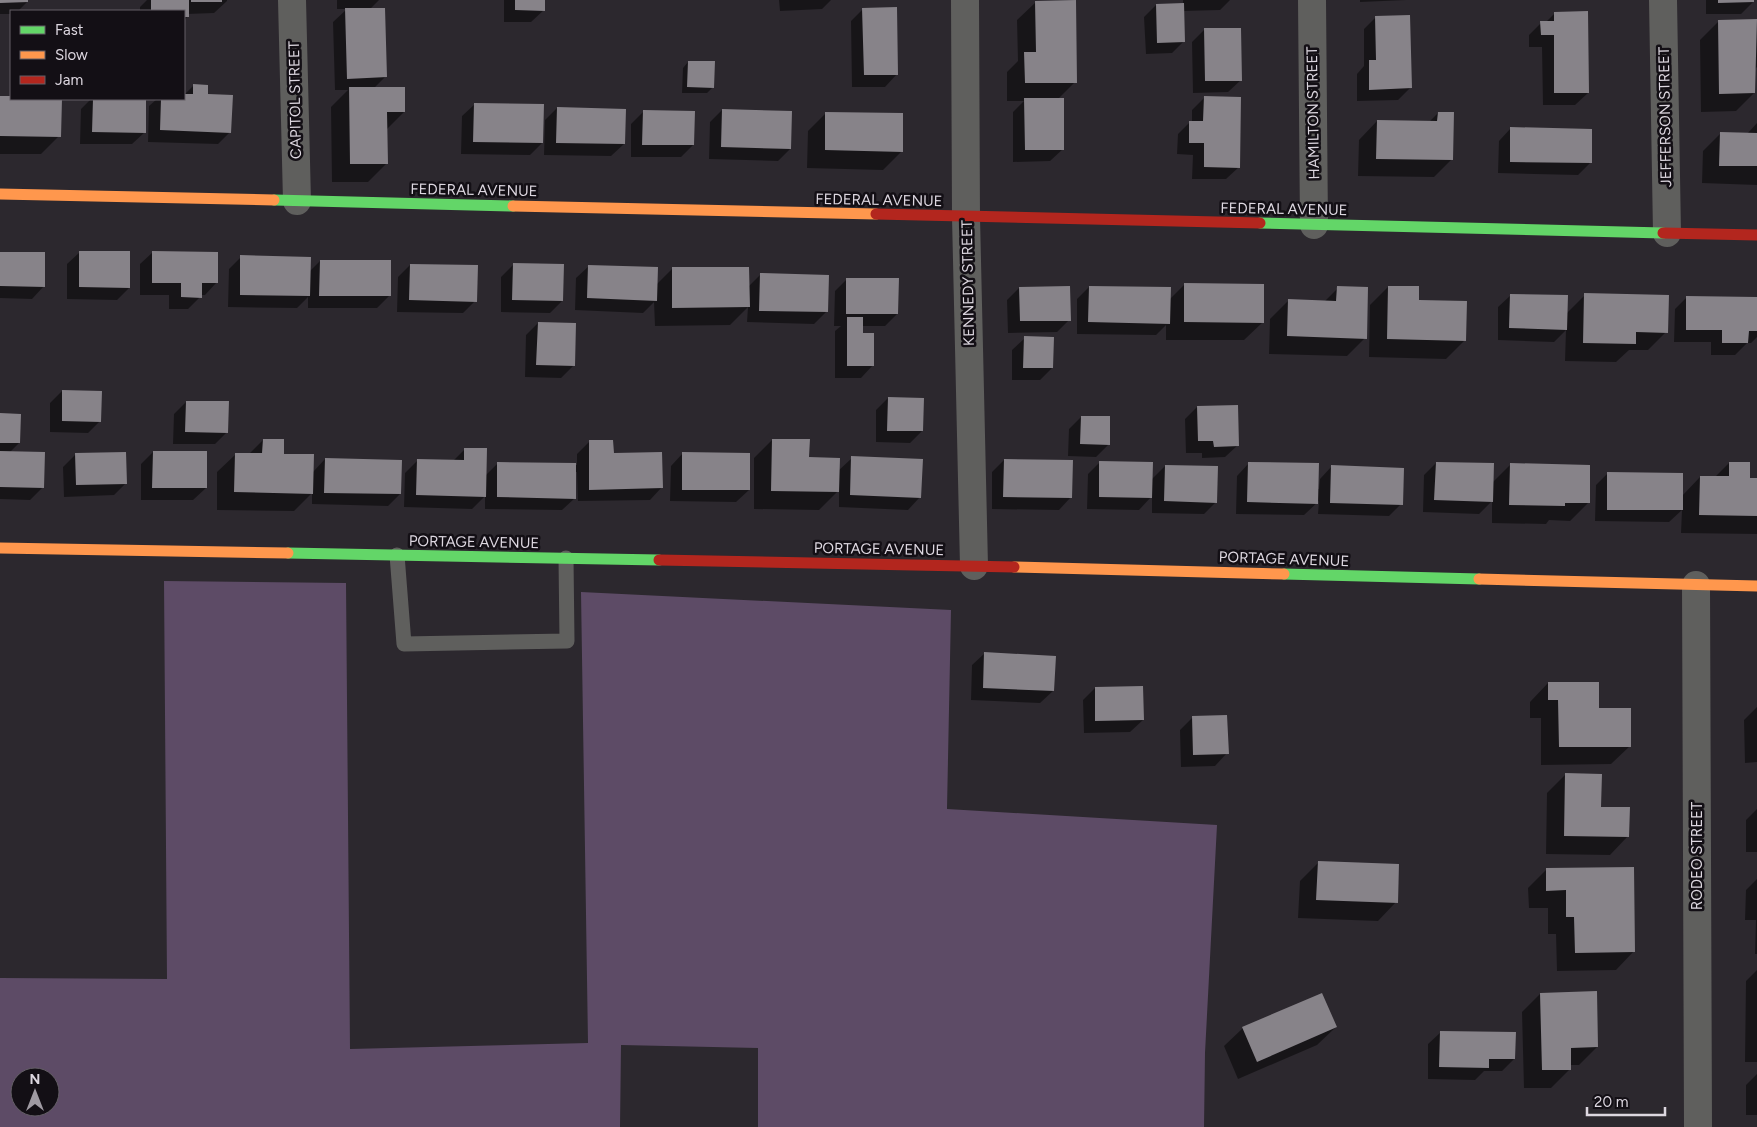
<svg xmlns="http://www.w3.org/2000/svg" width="1757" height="1127" font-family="Figtree,sans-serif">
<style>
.forest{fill:#5d4b66;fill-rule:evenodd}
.shadow{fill:#0007}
.building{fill:#878389}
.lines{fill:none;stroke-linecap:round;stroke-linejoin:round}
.lane{stroke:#5f5f5d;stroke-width:15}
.street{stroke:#5f5f5d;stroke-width:28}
.fast{stroke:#63d668;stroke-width:11}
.slow{stroke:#ff974d;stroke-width:11}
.jam{stroke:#b3261e;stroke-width:11}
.labels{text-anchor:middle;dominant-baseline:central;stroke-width:5;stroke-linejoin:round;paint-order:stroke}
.street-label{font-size:15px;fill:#ddd7e0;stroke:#130f15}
</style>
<rect width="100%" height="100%" fill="#2c282e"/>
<!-- forest -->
<path class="forest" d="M164,581l182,2 4,466 238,-6 -7,-451 370,18 -4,199 270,16 -12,228 -1,74h-446v-79l-137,-3 -1,82h-620v-149l167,1zM20,1077h30v30h-30z"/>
<!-- shadow -->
<path class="shadow" d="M0,0h27v2l-9,9h-7v3h-11z
M147,0h80v1l-13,12 -27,1v3l-3,4v-10h-44v-4z
M337,0h42l-9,9 15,68 -11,11 30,24 -18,18v34l-18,18h-36l-1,-75 17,-17h-13l-2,-68 14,-13h-10z
M504,0h40v10l-13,12h-27z
M779,0h52l-9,9 -42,2z
M1183,0h47l-10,10 -37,1 1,30 -12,12 -26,1 -2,-37 12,-12 27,-1z
M1360,0h46l-46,2z
M1706,0h47v2l-12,12h-35z
M1036,2l39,80 -17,17 5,50 -13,12 -37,1v-50l11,-11h-17v-29l11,-11 -1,-41z
M863,9l34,65 -12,13h-33l-1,-66z
M1555,13l33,80 -13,12h-32l-1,-58h-13v-12l12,-12h4z
M1376,17l34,71 -12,12 -41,1v-27l7,-8v-37z
M1719,21h38v46l-3,3v23l-18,18 -35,1 -1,-72z
M1204,30l37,50 -13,12 -35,1 -1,-51z
M688,62l25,25 -6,6h-25l1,-25z
M194,85l36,47 -12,12 -70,-2 1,-36 8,-7h27v-4z
M0,97l60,2 -1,37 -18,18h-41z
M1204,98l35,69 -13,12h-34l1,-24 -16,-1 1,-20 12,-12h2v-12z
M91,99h54v33l-13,12h-52l1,-35z
M475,104l67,39 -12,12 -69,-1 1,-38z
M557,108l67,36 -13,12 -67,-1 1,-35z
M722,110l68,39 -12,12 -69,-2 1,-37z
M643,112l50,33 -12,12h-50v-33z
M826,113l76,38 -19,19 -76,-2 1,-37z
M1438,113l14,46 -18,18 -76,-1 1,-36 18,-19 52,1z
M1757,123v62l-55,-2 1,-32 18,-18 26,1z
M1511,128l80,34 -13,13 -80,-2 1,-32z
M80,252l49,36 -12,12 -50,-1v-35z
M153,252l64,30 -12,13h-5v2l-12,12h-19v-14h-29v-31z
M0,253l44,33 -12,13 -32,-1z
M241,257l68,15 11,-11 69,35 -12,12h-69v-11l-11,11 -69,-1 1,-38z
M514,264l48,37 -12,12 -49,-1v-35z
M410,265l65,36 -12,12 -66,-1 1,-35z
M589,266l67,19 16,-16 76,18 12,-12 66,37 -12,12 -67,-2 1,-15 -18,18 -75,1 -1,-24 -11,11 -68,-3 1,-32z
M847,279l50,35 -12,12h-23v8l11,31 -12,13h-26v-47l6,-5h-7l1,-35z
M1185,284l78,38 -19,18h-78v-15l-10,10 -79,-1v-35l12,-12 80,13z
M1388,287l29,14 47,40 -18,18 -77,-2 1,-52z
M1019,288l50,32 -12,12 -49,1 -1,-33z
M1338,288l27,50 -18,18 -78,-2 1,-35 18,-18 36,1z
M1511,295l56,18 18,-18 81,37 -18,18h-19l-13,12 -51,-1 1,-31 -12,12 -56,-2v-33z
M1687,297l70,1v39l-6,6h-4l-12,12h-24v-13h-37l1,-33z
M538,323l35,43 -12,12 -36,-1 1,-42z
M1025,338l27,30 -12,12h-28v-30z
M62,391l38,30 -12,12 -38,-1v-29z
M888,398l34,33 -12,12 -34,-1v-32z
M186,402l41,30 -12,12h-42l1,-30z
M1197,407l41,38 -13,12 -23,1v-5h-16l-1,-34z
M0,415l19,28 -10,10 34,34 -13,13 -30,-1z
M1081,417l27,28 -12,12 -28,-1 1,-27z
M263,440l20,15 30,17 12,-13 75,35 -12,12 -76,-2v-11l-18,18 -77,-1v-38l19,-18h13z
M772,440l36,19 30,12 14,-13 68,39 -12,13 -69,-3v-17l-20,20 -65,-1v-51z
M589,442l73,45 -12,13 -72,1 -1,-29h-2v26l-13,12 -77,-1v-13l-13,13 -68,-2 1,-34 13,-13 35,1 12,-12 20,27 13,-13 79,2v-11z
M153,452l53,36 -13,12h-52v-36z
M683,453l66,37 -13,12 -66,-1 1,-35z
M75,455l51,28 -12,12 -50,2 -1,-30z
M1004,460l67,37 -12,13 -67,-1v-37z
M1100,462l51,18 14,-14 51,36 -12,12 -52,-1v-17l-13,14 -52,-1 1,-35z
M1249,463l68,26h2l1,-10 12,-13 69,38 -12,12 -71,-2 1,-13 -15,14 -68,-1 1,-38z
M1436,463l56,20 19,-19 77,39 -18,18 -21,-1 -3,4 -54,-1v-22l-13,13 -56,-2 1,-37z
M1729,463l20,16h8v55l-76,-1 1,-23 -13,12 -74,-1 1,-36 12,-12 74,23 18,-19h15z
M985,653l68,38 -13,12 -69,-3 1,-35z
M1548,683l50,26 32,37 -19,18 -70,1v-47h-11v-16z
M1095,688l48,32 -13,12 -46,1 -1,-33z
M1757,707v55l-12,1 -1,-43z
M1192,718l35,35 -12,13 -34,1 -1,-37z
M1565,775l63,61 -18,19 -64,-1 1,-61z
M1757,809v43h-11v-32z
M1318,863l78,39 -18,19 -80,-3 2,-37z
M1547,869l87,82 -18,19 -59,1 -1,-37h-8v-26h-19l-1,-20z
M1757,879v75h-2l1,-34h-11l1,-30z
M1757,970v92h-12l1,-81z
M1540,994l57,53 -18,18h-9v4l-19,19h-27l-2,-76z
M1336,1027l-19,18 -79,34 -14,-33 19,-18z
M1441,1032l73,27 -12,12h-18l-9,9 -47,-1v-35z
M1757,1074v41h-11v-30z"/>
<!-- building -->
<path class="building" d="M0,0h28v2l-28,1z
M151,0h38v17h-5v-6h-33z
M191,0h31v2h-31z
M515,0h30v11l-30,-1z
M1076,0l1,83h-52l-1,-31h12l-1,-51z
M1718,0h36v2l-36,1z
M1184,3l1,39 -28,1 -1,-39z
M897,7l1,68h-34l-2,-67z
M345,8h40l2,69 -40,2z
M1588,11l1,82h-35v-58h-13l-1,-14h14v-9z
M1410,15l2,73 -43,2v-30h7l-1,-44z
M1757,19l-2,74 -36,1 -1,-74z
M1204,28h37l1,53h-37z
M688,61h27l-1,27 -27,-1z
M193,84l15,1v9l25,1 -2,38 -71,-3 1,-31h23v-5h9z
M349,87h56v25h-18l1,52h-38z
M0,96h11v3h51l-1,38 -61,-1z
M1204,96l37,1 -1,71 -36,-1v-24h-15v-22h14z
M1024,98h40v52h-39z
M93,99h53v34l-54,-1z
M474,103l70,1 -1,39 -70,-1z
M557,107l69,2 -1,35 -69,-1z
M722,109l70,2 -1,38 -70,-2z
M643,110l52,1 -1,34h-52z
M825,112l78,1v39l-78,-2z
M1438,112h16l-1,48 -77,-1 1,-39 60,1z
M1510,127l82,2v34l-82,-1z
M1720,132l37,1v33h-38z
M79,251h51v37l-51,-1z
M152,251l66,1v31h-16v15l-21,-1v-14h-29z
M0,252h45v35l-45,-1z
M240,255l71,2 -1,39 -70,-1z
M320,260h71v36h-72z
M513,263l51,1 -1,37 -51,-1z
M410,264l68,1 -1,37 -68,-2z
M588,265l70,2 -1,34 -70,-3z
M672,267h77l1,40 -78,1z
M760,273l69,2 -1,37 -69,-1z
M846,278h53l-1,36h-52z
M1184,283l80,1v39l-80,-1z
M1070,286l1,35h-51l-1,-34z
M1089,286l82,1 -1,37 -82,-2z
M1337,286l31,1 -1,52 -80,-3 1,-37 48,2z
M1388,286h31v14l48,1 -1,40 -79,-2z
M1584,293l85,2 -1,38 -32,-1v12l-53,-1z
M1510,294l58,1 -1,35 -58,-2z
M1686,296l71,1v34h-8l-1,12h-26v-13h-36z
M847,317h16v16h11v33h-27z
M538,322l38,1 -1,43 -39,-1z
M1024,336l30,1 -1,31h-30z
M62,390l40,1 -1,31 -39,-1z
M888,397l36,1 -1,33h-36z
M186,401h43l-1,32 -43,-1z
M1238,405l1,41 -25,1 -1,-6h-15l-1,-35z
M0,413l21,1 -1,29h-20z
M1081,416h29v29l-30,-1z
M263,439h21v15h30l-1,40 -79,-2 1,-39h27z
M772,439h38l-1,18 31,1 -1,34 -68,-1z
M589,440h24l1,13 48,-1 1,36 -74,2z
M464,448h23l-1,49 -70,-2 1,-36 47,1z
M0,451l45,1 -1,36 -44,-1z
M153,451h54v37h-55z
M126,452l1,32 -51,1 -1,-32z
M682,452l68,1v37h-68z
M851,456l72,3 -2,39 -71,-3z
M325,458l77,2 -1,34 -77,-1z
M1004,459l69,1 -1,38 -69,-1z
M1099,461l54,1 -1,36 -53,-1z
M497,462l79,1v36l-79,-2z
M1248,462l71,1 -1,41 -71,-2z
M1436,462l58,1 -1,39 -59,-2z
M1729,462h21v16h7v38l-58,-1 1,-39h29z
M1510,463l80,2v38h-25v3l-56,-1z
M1165,465l53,1 -1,37 -53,-2z
M1331,465l73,3 -1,37 -73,-2z
M1607,472l76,1v37h-76z
M984,652l72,4 -2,35 -71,-3z
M1548,682h51v26h32v39h-72l-1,-47h-10z
M1143,686l1,34 -49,1v-34z
M1227,715l2,39 -36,1 -1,-39z
M1565,773l37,1 -1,33h29l-1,30 -65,-1z
M1318,861l81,3 -1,39 -82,-3z
M1634,867l1,85 -60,1 -1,-36h-8v-27l-20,1v-23z
M1597,991l1,56 -27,1v22h-29l-2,-77z
M1322,993l15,34 -80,35 -15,-35z
M1440,1031l76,1 -1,27h-26v9l-50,-1z"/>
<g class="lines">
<!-- lane -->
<path class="lane" d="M397,555l7,89 163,-3 -1,-83"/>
<!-- street -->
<path class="street" d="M292,0l5,201
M965,0l1,217 8,349
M1312,0l2,225
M1663,0l4,233
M1696,585l2,542"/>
<!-- fast -->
<path class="fast" d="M274,200l239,6
M1260,223l403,10
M288,553l371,7
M1284,574l195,5"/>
<!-- slow -->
<path class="slow" d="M0,194l274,6
M513,206l363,8
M0,548l288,5
M1014,567l270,7
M1479,579l278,7"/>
<!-- jam -->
<path class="jam" d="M876,214l384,9
M1663,233l94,2
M659,560l355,7"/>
</g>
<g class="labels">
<!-- street labels -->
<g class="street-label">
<text transform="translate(295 100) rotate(-91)">CAPITOL STREET</text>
<text transform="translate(1313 113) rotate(-91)">HAMILTON STREET</text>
<text transform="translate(1665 117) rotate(-91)">JEFFERSON STREET</text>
<text transform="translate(474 190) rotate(1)">FEDERAL AVENUE</text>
<text transform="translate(879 200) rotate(1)">FEDERAL AVENUE</text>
<text transform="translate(1284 209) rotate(1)">FEDERAL AVENUE</text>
<text transform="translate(968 283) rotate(-91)">KENNEDY STREET</text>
<text transform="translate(474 542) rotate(1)">PORTAGE AVENUE</text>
<text transform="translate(879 549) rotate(1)">PORTAGE AVENUE</text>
<text transform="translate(1284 559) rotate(2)">PORTAGE AVENUE</text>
<text transform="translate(1697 856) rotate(-90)">RODEO STREET</text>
</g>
</g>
<!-- legend -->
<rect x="10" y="10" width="175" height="90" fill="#130f15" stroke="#645f66"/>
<rect x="20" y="26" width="25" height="8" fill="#63d668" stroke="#645f66"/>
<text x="55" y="35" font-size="15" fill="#ddd7e0">Fast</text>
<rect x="20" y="51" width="25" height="8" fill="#ff974d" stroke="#645f66"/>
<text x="55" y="60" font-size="15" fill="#ddd7e0">Slow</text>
<rect x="20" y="76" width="25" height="8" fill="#b3261e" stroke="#645f66"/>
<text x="55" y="85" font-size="15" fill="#ddd7e0">Jam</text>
<!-- north arrow -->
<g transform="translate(35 1092)"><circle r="24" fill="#130f15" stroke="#645f66"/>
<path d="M0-4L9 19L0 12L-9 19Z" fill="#9f9aa2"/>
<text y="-8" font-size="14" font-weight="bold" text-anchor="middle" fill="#ddd7e0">N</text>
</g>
<!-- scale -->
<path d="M1587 1107v8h78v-8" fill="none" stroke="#ddd7e0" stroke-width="2.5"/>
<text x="1594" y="1107" font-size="15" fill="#ddd7e0" stroke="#130f15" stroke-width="4" paint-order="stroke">20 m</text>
</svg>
